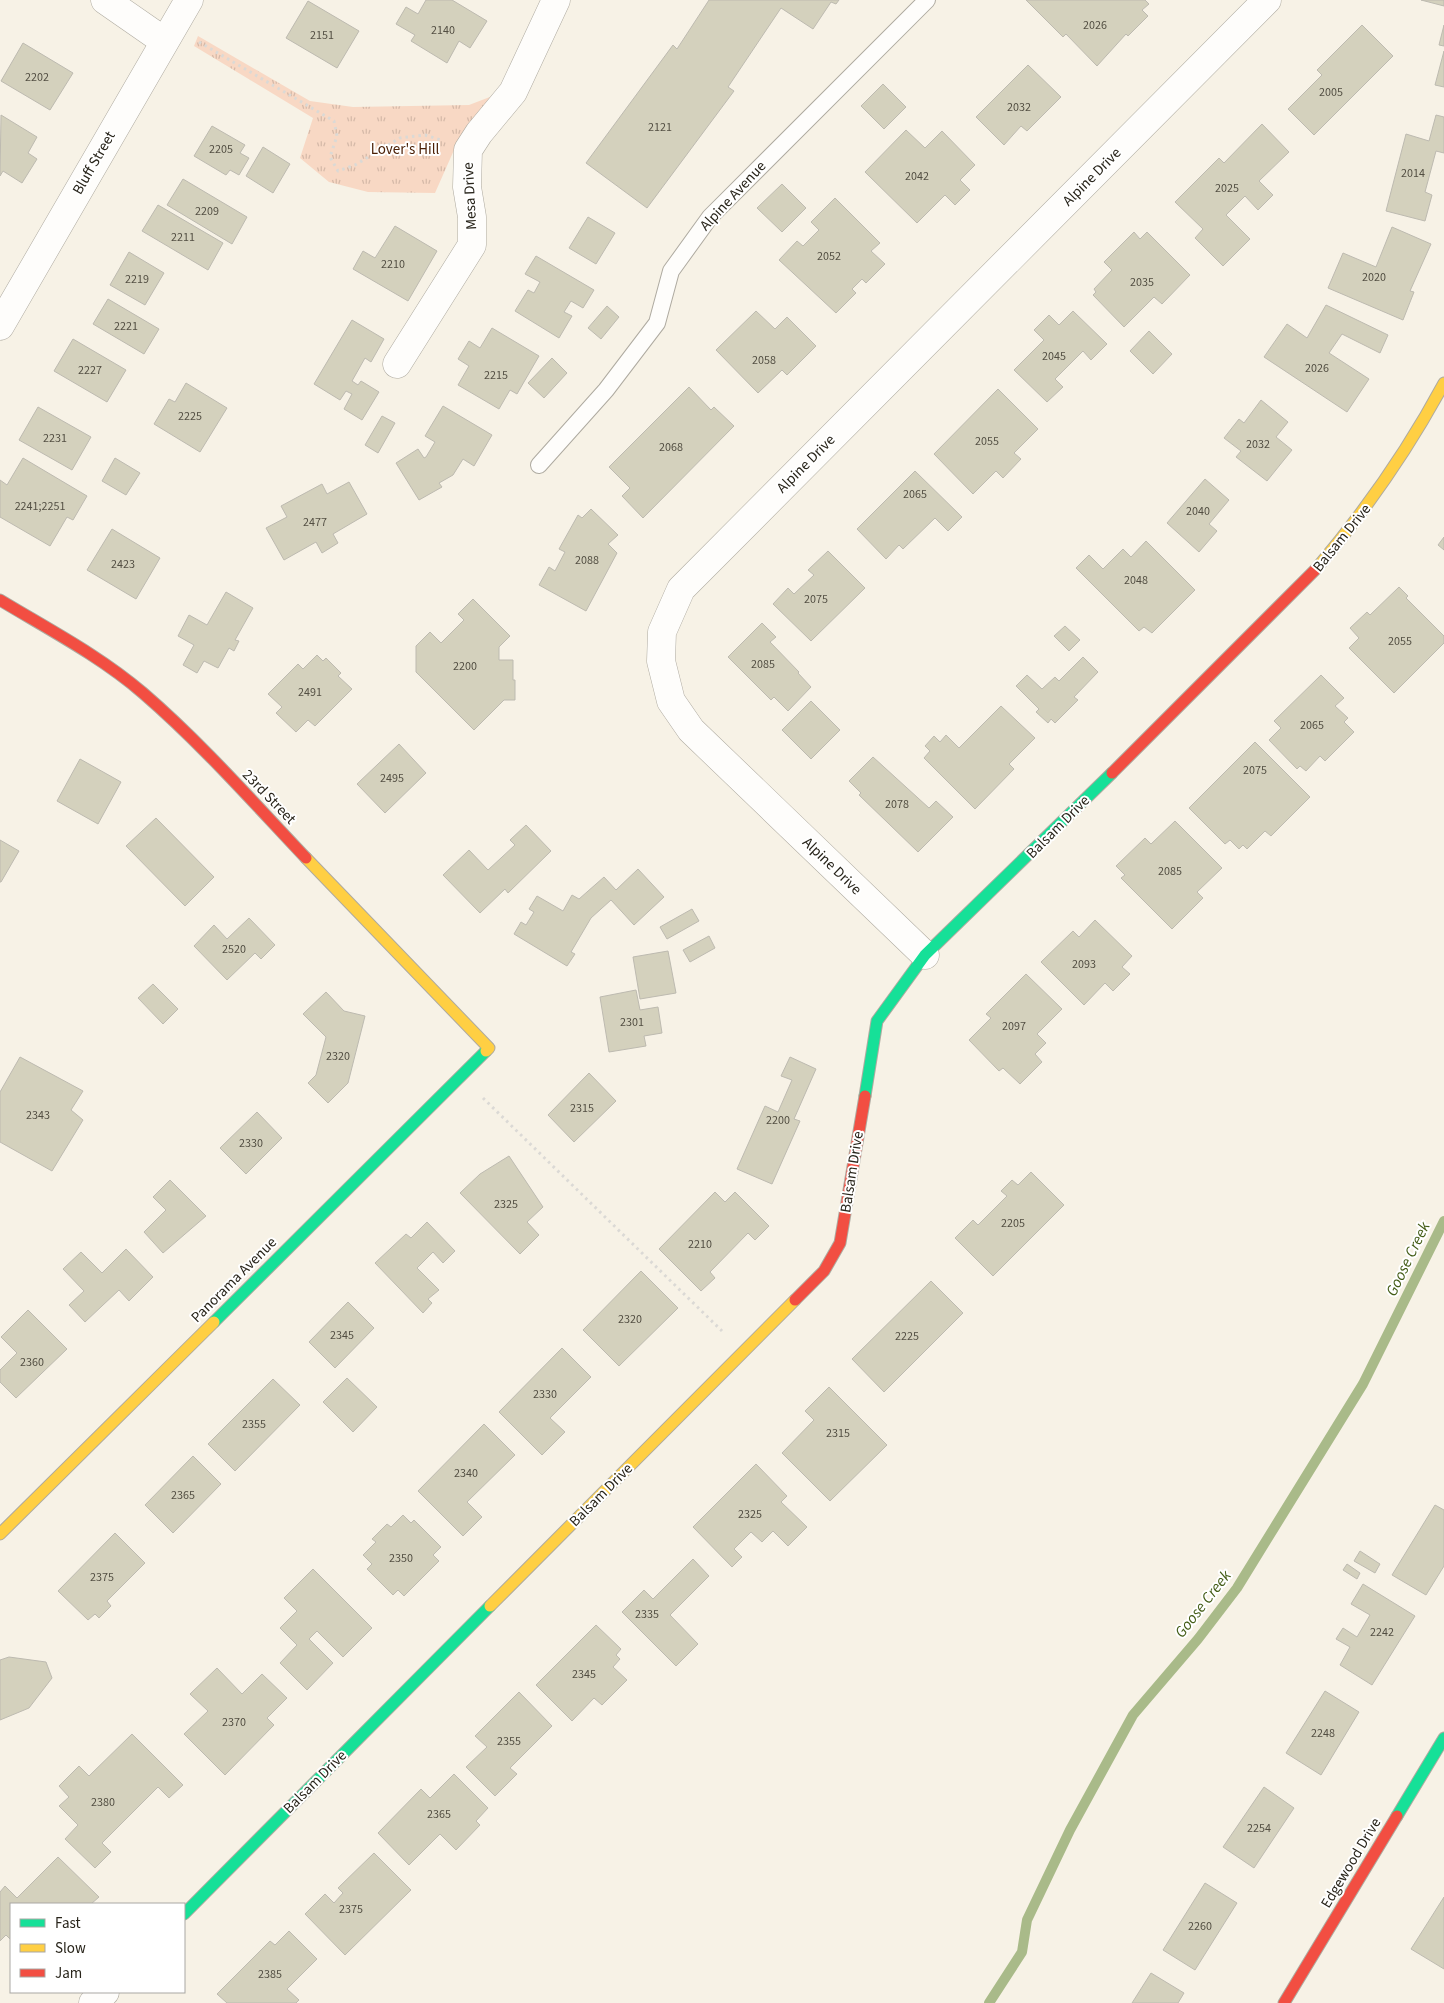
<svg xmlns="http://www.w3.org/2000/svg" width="1444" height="2003" font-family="'Source Sans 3',sans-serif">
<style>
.grass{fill:url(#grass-tufts)}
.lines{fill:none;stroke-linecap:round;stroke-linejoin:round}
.stream{stroke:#a9ba89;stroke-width:10}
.building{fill:#d4d1bd;stroke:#bdbab0}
.lane-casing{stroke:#aeaaa0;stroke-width:18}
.street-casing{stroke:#aeaaa0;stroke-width:29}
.fast-casing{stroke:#aeaaa0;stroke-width:13}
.slow-casing{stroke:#aeaaa0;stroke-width:13}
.jam-casing{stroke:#aeaaa0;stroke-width:13}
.path{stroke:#dbd9d5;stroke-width:3;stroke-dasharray:2.5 4;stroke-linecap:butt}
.lane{stroke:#fefdfb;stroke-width:16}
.street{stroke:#fefdfb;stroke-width:28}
.fast{stroke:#16e098;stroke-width:11}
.slow{stroke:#ffcf43;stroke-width:11}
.jam{stroke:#f24e42;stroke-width:11}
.labels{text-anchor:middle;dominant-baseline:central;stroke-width:4;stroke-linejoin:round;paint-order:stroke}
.number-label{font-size:12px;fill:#534f43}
.park-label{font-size:15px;fill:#4b2006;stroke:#fff}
.street-label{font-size:15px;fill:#28241a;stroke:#fff}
.water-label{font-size:16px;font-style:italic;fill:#435c16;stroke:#fff}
</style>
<defs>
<pattern id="grass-tufts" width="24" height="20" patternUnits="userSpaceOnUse" patternTransform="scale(1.25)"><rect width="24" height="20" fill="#f8d8c4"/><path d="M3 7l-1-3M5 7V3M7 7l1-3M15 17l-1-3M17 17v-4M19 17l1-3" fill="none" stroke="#d5b9a8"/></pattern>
</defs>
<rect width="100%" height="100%" fill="#f7f2e6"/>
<!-- grass -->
<path class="grass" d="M198,36l112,65 43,6 116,-2 26,-10 -37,46 -23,52 -67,-1 -39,-10 -29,-24 13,-40 -119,-72z"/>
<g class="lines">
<!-- stream -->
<path class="stream" d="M989,2003l33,-51 5,-32 43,-90 63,-115 65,-76 39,-51 126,-204 81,-163"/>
</g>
<!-- building -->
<path class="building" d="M426,0h26l35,21 -17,27 -11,-7 -12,22 -36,-22 4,-6 -19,-11 10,-17 12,7z
M709,0h130l-3,4 -5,-2 -18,27 -32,-21 -53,79 6,4 -87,117 -61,-45 87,-118 4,4z
M1026,0h119l4,4 -7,6 6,6 -20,20 -2,-2 -29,32 -31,-32 -3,3z
M1421,0h23v6z
M308,1l51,30 -22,37 -51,-30z
M1362,25l31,31 -79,79 -26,-26 34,-34 -5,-5z
M1444,25v21l-5,-1z
M23,43l50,30 -23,37 -49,-29z
M1444,51v36l-9,-2z
M1028,65l33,32 -34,34 -6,-5 -17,19 -28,-28z
M883,84l23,23 -22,22 -23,-23z
M1,115l36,22 -9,16 9,6 -15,24 -19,-12 -3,5z
M1436,115l8,2v36l-8,-2 -11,41 7,3 -7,26 -39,-10 20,-77 23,7z
M1262,124l27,28 -30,29 14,14 -15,15 -13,-14 -19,19 24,24 -27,27 -28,-28 8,-9 -28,-27 44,-44 5,5z
M212,126l33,19 -5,8 9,5 -10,17 -9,-5 -4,5 -32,-19z
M906,130l19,18 17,-17 33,34 -15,15 10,10 -15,15 -10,-10 -28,28 -52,-51z
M263,147l27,17 -17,29 -27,-17z
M183,179l64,38 -15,27 -65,-39z
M782,184l24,24 -24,24 -25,-24z
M835,198l45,45 -9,8 14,13 -19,19 -4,-4 -10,10 4,4 -20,20 -57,-53 18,-19 6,5 16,-16 -8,-8z
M158,205l65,38 -15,27 -66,-39z
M588,217l27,16 -19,31 -27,-16z
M395,226l42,25 -29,50 -55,-32 10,-18 12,7z
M1392,227l39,17 -21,47 4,1 -11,28 -75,-32 15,-35 33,14z
M1134,232l6,7 7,-7 43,43 -28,29 -8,-7 -30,30 -31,-32 3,-3 -2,-3 18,-19 -8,-8z
M129,252l35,21 -19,32 -35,-20z
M536,256l58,34 -11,18 -12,-7 -7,11 8,4 -13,22 -44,-27 13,-21 6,3 6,-11 -15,-8z
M108,299l51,30 -15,25 -51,-30z
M1326,305l62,30 -8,18 -38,-19 -13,19 40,26 -22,33 -83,-55 23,-33 20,14z
M607,306l12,11 -18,22 -13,-11z
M756,311l19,18 12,-12 29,29 -29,29 -5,-5 -24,23 -42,-43z
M1073,311l34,33 -16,16 -8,-9 -28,28 8,8 -16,15 -33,-32 30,-30 -10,-10 15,-15 10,10z
M352,320l32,19 -13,23 -6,-4 -13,23 6,4 3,-4 18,11 -17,28 -18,-11 8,-15 -6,-3 -6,9 -26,-16z
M492,328l47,28 -22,38 -7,-4 -11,19 -41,-24 11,-19 -11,-7 11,-18 11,7z
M1149,331l23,23 -19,20 -23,-23z
M73,339l53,31 -19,32 -53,-31z
M552,358l15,15 -23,25 -16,-15z
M186,383l41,25 -27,44 -46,-28 15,-25 6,3z
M689,387l22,23 3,-3 20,19 -91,92 -21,-22 8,-8 -21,-21z
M998,389l40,40 -24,24 7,6 -18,19 -7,-7 -23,23 -39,-40z
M1261,400l27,22 -12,15 16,13 -25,31 -31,-24 5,-6 -17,-13 15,-19 5,4z
M443,406l49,29 -18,31 -11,-7 -10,16 -14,8 3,4 -23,13 -23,-37 22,-14 6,9 2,-1 9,-15 -10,-6z
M38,407l53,30 -19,33 -53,-30z
M382,416l13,7 -17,30 -13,-8z
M23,458l64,38 -14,24 -6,-3 -17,29 -50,-29v-37l7,5z
M115,458l25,15 -14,22 -24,-14z
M915,471l47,46 -14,14 -13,-13 -32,31 -4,-4 -13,14 -29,-30z
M1205,479l24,21 -20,24 8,7 -18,21 -32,-29z
M349,482l18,32 -34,20 5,9 -16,10 -6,-11 -32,18 -18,-32 21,-11 -6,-11 41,-22 5,10z
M591,509l27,26 -10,9 9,9 -31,58 -47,-26 10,-18 6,4 10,-19 -6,-3 19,-34 4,3z
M112,529l48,29 -24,41 -49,-29z
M1444,537v13l-6,-5z
M1146,541l49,49 -43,43 -8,-6 -5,4 -63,-63 13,-13 14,14 20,-20 8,8z
M828,551l37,37 -54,53 -38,-37 15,-16 6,6 20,-19 -6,-5z
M1399,587l9,9 -2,2 38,38v7l-50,50 -45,-45 10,-10 -9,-10 17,-16 3,3z
M226,592l27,16 -18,32 4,1 -5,10 -5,-3 -11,20 -14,-7 -7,12 -14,-8 11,-20 -16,-9 11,-21 18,10z
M473,599l37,37 -11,11v13h14v20h2v20h-11l-30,30 -58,-58v-26l14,-14 11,11 23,-23 -6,-6z
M762,623l14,14 -6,5 29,30 -1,1 13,14 -23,24 -14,-14 -3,3 -43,-43z
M1065,626l15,14 -11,11 -15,-15z
M317,655l6,6 3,-3 15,15 -3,3 14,13 -37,37 -7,-6 -12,12 -20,-19 6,-6 -14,-13 30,-30 5,5z
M1083,657l15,15 -24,25 4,3 -23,23 -4,-4 -3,4 -12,-11 3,-3 -23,-23 11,-11 15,14 13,-12 4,4z
M1321,675l23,23 -9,8 13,12 -4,4 10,10 -29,29 -5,-5 -14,15 -6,-5 -3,3 -28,-29 12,-12 -7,-7z
M811,701l29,29 -29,29 -29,-29z
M1001,706l34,32 -26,26 5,5 -39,40 -51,-51 6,-7 -5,-5 9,-10 6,6 6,-7 13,13z
M1255,742l55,55 -39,39 -6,-5 -18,18 -4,-4 -4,4 -9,-9 -5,4 -36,-36z
M399,744l27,29 -41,40 -28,-29z
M873,757l56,51 7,-7 17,16 -35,35 -59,-57 2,-2 -12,-12z
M80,759l41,23 -23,42 -41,-23z
M156,818l58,59 -29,29 -59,-60z
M1175,821l47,47 -25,24 6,6 -31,31 -51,-51 4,-3 -9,-9 29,-28 6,6z
M526,825l25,26 -43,42 -3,-4 -25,24 -37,-38 26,-25 19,20 27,-25 -5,-5z
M0,840l19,11 -18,31h-1z
M638,869l26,28 -30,28 -23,-25 -20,18 -20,34 4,2 -8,12 -53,-32 7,-12 5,3 8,-13 -5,-3 8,-13 26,15 9,-16 7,4 25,-22 12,13z
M692,909l7,12 -32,18 -7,-12z
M249,918l26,27 -14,14 -6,-6 -28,27 -33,-34 20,-21 13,14z
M1095,920l37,36 -10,11 8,7 -17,17 -8,-8 -21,22 -43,-43 32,-31 6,6z
M709,936l6,12 -25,14 -7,-12z
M668,951l8,42 -36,6 -7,-42z
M1026,974l36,35 -25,25 9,9 -11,11 7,8 -22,22 -17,-16 -4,3 -30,-31 22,-22 -5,-4z
M153,984l25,25 -15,15 -25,-26z
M636,990l4,20 18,-3 4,26 -18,3 2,10 -37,6 -9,-55z
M326,992l18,19 21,5 -17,67 -20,20 -20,-20 8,-8 10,-38 -23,-23z
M20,1057l63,34 -12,19 12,10 -31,51 -52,-29v-50z
M790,1057l26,12 -22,50 6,2 -28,63 -35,-15 28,-63 13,6 14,-32 -11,-4z
M589,1073l27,28 -42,41 -26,-27z
M257,1112l25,26 -36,36 -26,-26z
M509,1156l34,51 -16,15 12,13 -19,19 -60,-61 20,-19z
M1031,1172l33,33 -71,71 -38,-38 18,-18 5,5 29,-29 -6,-5 11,-11 6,5z
M170,1180l36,36 -43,37 -19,-21 22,-22 -13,-13z
M715,1192l10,10 10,-10 34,34 -14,14 -7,-7 -38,39 5,6 -14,13 -42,-42z
M427,1222l28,29 -12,12 -10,-11 -16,16 22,22 -11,9 4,4 -9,10 -48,-50 31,-29 5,4z
M126,1249l27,28 -24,24 -10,-11 -34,32 -16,-17 15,-14 -21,-22 18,-17 21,21z
M641,1271l37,37 -59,58 -36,-36z
M931,1281l32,32 -79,79 -32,-33z
M348,1302l26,26 -39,40 -26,-26z
M28,1310l39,39 -51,49 -16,-16v-12l17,-17 -16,-16z
M562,1348l29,29 -41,41 15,14 -23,23 -43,-43z
M347,1378l30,29 -24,25 -30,-30z
M273,1379l27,26 -65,66 -27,-27z
M829,1387l58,58 -57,56 -48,-48 32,-33 -9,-9z
M484,1424l31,31 -48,47 15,15 -19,19 -45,-45z
M193,1456l28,28 -48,49 -28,-28z
M756,1464l31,32 -6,6 26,25 -19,19 -15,-15 -11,11 -11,-10 -17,17 8,8 -10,10 -39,-40z
M1435,1505l9,5v56l-18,29 -34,-20z
M403,1515l8,8 3,-3 27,27 -8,8 6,6 -35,35 -6,-6 -5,5 -26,-26 5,-5 -9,-9 13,-13 -4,-3 15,-15 4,3z
M115,1533l30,30 -38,38 4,5 -12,12 -4,-4 -7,6 -30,-29z
M1360,1551l20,13 -5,9 -21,-12z
M693,1559l16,17 -39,39 28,29 -22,22 -54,-54 22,-22 9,9z
M1347,1564l13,9 -3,6 -14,-9z
M313,1569l59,59 -29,29 -26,-26 -8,8 24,24 -26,27 -27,-27 17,-18 -17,-17 17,-17 -13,-13z
M1363,1584l52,32 -43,69 -32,-20 10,-18 -14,-8 7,-11 14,9 13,-22 -19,-11z
M596,1625l25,24 -5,6 4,4 -7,8 14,13 -25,25 -8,-7 -22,23 -36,-36z
M9,1657l37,5 6,16 -23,30 -29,12v-60z
M217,1668l25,26 20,-20 25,24 -20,20 7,7 -49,50 -41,-41 24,-23 -18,-17z
M1325,1691l34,21 -38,63 -35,-22z
M519,1692l33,34 -42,42 7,6 -22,22 -29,-29 21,-20 -12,-11z
M132,1734l51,51 -14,13 -11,-11 -56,56 9,9 -16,16 -30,-29 13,-14 -19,-19 10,-9 -10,-11 20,-20 10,10z
M454,1774l34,34 -12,13 4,4 -24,25 -16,-16 -31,31 -31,-32 43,-44 9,9z
M1264,1787l30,21 -40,60 -31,-21z
M374,1853l37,37 -66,65 -40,-41 20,-20 9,9 9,-10 -5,-5z
M58,1857l41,40 -8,7h-80v36l-5,-5 -6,6v-49l5,-6 12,12z
M1205,1883l32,20 -42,67 -32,-20z
M1444,1897v72l-33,-20z
M289,1931l28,28 -30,30 12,11 -3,3h-69l-10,-9 53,-53 5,4z
M1151,1973l33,20 -6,10h-46z"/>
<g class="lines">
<!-- lane casing -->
<g class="lane-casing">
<path id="lane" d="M539,465l67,-75 51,-67 14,-52 39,-54 217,-217"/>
</g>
<!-- street casing -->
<g class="street-casing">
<path id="street" d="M105,0l59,41
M0,326l189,-326
M397,364l75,-119v-28l-5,-30 1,-37 11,-17 34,-41 43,-92
M925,955l-234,-225 -20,-29 -10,-40 1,-29 19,-43 586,-589
M93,2003l12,-11"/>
</g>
<!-- fast casing -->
<g class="fast-casing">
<path id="fast" d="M865,1096l12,-75 48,-66 187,-182
M214,1322l272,-271
M1397,1816l47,-78
M184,1914l306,-308"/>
</g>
<!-- slow casing -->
<g class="slow-casing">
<path id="slow" d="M1317,568c49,-58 91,-118 127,-185
M306,858l183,190 -3,3
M0,1534l214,-212
M490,1606l305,-306"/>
</g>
<!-- jam casing -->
<g class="jam-casing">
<path id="jam" d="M0,600c48,29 100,56 143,93 58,50 110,109 163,165
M1112,773l205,-205
M795,1300l29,-29 16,-28 25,-147
M1284,2003l113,-187"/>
</g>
<!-- path -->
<path class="path" d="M199,42l135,79 3,15 -7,21 8,14 17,-6 45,-27 25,-3 16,5
M483,1098l239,233"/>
<!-- lane -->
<use href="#lane" class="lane"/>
<!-- street -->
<use href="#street" class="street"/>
<!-- fast -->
<use href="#fast" class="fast"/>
<!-- slow -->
<use href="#slow" class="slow"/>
<!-- jam -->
<use href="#jam" class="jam"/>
</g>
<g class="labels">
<!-- number labels -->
<g class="number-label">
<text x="1095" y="25">2026</text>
<text x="443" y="30">2140</text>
<text x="322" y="35">2151</text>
<text x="37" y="77">2202</text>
<text x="1331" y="92">2005</text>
<text x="1019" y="107">2032</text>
<text x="660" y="127">2121</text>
<text x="221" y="149">2205</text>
<text x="1413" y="173">2014</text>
<text x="917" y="176">2042</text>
<text x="1227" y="188">2025</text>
<text x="207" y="211">2209</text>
<text x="183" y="237">2211</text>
<text x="829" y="256">2052</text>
<text x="393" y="264">2210</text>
<text x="1374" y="277">2020</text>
<text x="137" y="279">2219</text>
<text x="1142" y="282">2035</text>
<text x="126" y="326">2221</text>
<text x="1054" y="356">2045</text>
<text x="764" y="360">2058</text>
<text x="1317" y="368">2026</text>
<text x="90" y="370">2227</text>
<text x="496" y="375">2215</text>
<text x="190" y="416">2225</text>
<text x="55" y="438">2231</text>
<text x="987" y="441">2055</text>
<text x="1258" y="444">2032</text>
<text x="671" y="447">2068</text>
<text x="915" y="494">2065</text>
<text x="40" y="506">2241;2251</text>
<text x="1198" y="511">2040</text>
<text x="315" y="522">2477</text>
<text x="587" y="560">2088</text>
<text x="123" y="564">2423</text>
<text x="1136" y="580">2048</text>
<text x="816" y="599">2075</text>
<text x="1400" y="641">2055</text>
<text x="763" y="664">2085</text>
<text x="465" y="666">2200</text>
<text x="310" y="692">2491</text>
<text x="1312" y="725">2065</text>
<text x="1255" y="770">2075</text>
<text x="392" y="778">2495</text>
<text x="897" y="804">2078</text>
<text x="1170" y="871">2085</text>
<text x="234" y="949">2520</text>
<text x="1084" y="964">2093</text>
<text x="632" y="1022">2301</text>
<text x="1014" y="1026">2097</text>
<text x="338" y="1056">2320</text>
<text x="582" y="1108">2315</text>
<text x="38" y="1115">2343</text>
<text x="778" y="1120">2200</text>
<text x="251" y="1143">2330</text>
<text x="506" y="1204">2325</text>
<text x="1013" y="1223">2205</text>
<text x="700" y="1244">2210</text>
<text x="630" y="1319">2320</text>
<text x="342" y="1335">2345</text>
<text x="907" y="1336">2225</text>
<text x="32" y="1362">2360</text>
<text x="545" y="1394">2330</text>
<text x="254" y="1424">2355</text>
<text x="838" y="1433">2315</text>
<text x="466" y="1473">2340</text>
<text x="183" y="1495">2365</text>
<text x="750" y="1514">2325</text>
<text x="401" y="1558">2350</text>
<text x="102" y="1577">2375</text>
<text x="647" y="1614">2335</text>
<text x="1382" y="1632">2242</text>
<text x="584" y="1674">2345</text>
<text x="234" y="1722">2370</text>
<text x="1323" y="1733">2248</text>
<text x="509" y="1741">2355</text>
<text x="103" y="1802">2380</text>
<text x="439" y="1814">2365</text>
<text x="1259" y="1828">2254</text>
<text x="351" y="1909">2375</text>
<text x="1200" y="1926">2260</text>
<text x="270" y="1974">2385</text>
</g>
<!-- park labels -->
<g class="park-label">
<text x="405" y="149">Lover's Hill</text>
</g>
<!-- street labels -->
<g class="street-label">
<text transform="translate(94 163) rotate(-60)">Bluff Street</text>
<text transform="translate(1092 177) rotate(-45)">Alpine Drive</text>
<text transform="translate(470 196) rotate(-93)">Mesa Drive</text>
<text transform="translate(733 196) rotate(-47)">Alpine Avenue</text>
<text transform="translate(806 464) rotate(-45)">Alpine Drive</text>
<text transform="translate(1342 538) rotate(-51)">Balsam Drive</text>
<text transform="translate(269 797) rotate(46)">23rd Street</text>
<text transform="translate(1058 827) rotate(-45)">Balsam Drive</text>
<text transform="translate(832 866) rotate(44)">Alpine Drive</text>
<text transform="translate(852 1172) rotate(-81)">Balsam Drive</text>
<text transform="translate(234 1280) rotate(-45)">Panorama Avenue</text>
<text transform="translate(601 1495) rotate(-45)">Balsam Drive</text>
<text transform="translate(315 1782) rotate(-45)">Balsam Drive</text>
<text transform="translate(1351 1863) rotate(-59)">Edgewood Drive</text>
</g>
<!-- water labels -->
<g class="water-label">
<text transform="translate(1408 1259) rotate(-64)">Goose Creek</text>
<text transform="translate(1203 1604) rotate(-52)">Goose Creek</text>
</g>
</g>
<!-- legend -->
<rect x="10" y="1903" width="175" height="90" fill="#ffffff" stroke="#a9a7a3"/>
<rect x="20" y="1919" width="25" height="8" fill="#16e098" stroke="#a9a7a3"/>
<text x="55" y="1928" font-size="15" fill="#28241a">Fast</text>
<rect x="20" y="1944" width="25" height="8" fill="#ffcf43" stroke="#a9a7a3"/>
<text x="55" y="1953" font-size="15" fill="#28241a">Slow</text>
<rect x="20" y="1969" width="25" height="8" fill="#f24e42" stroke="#a9a7a3"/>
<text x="55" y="1978" font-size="15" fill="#28241a">Jam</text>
</svg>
